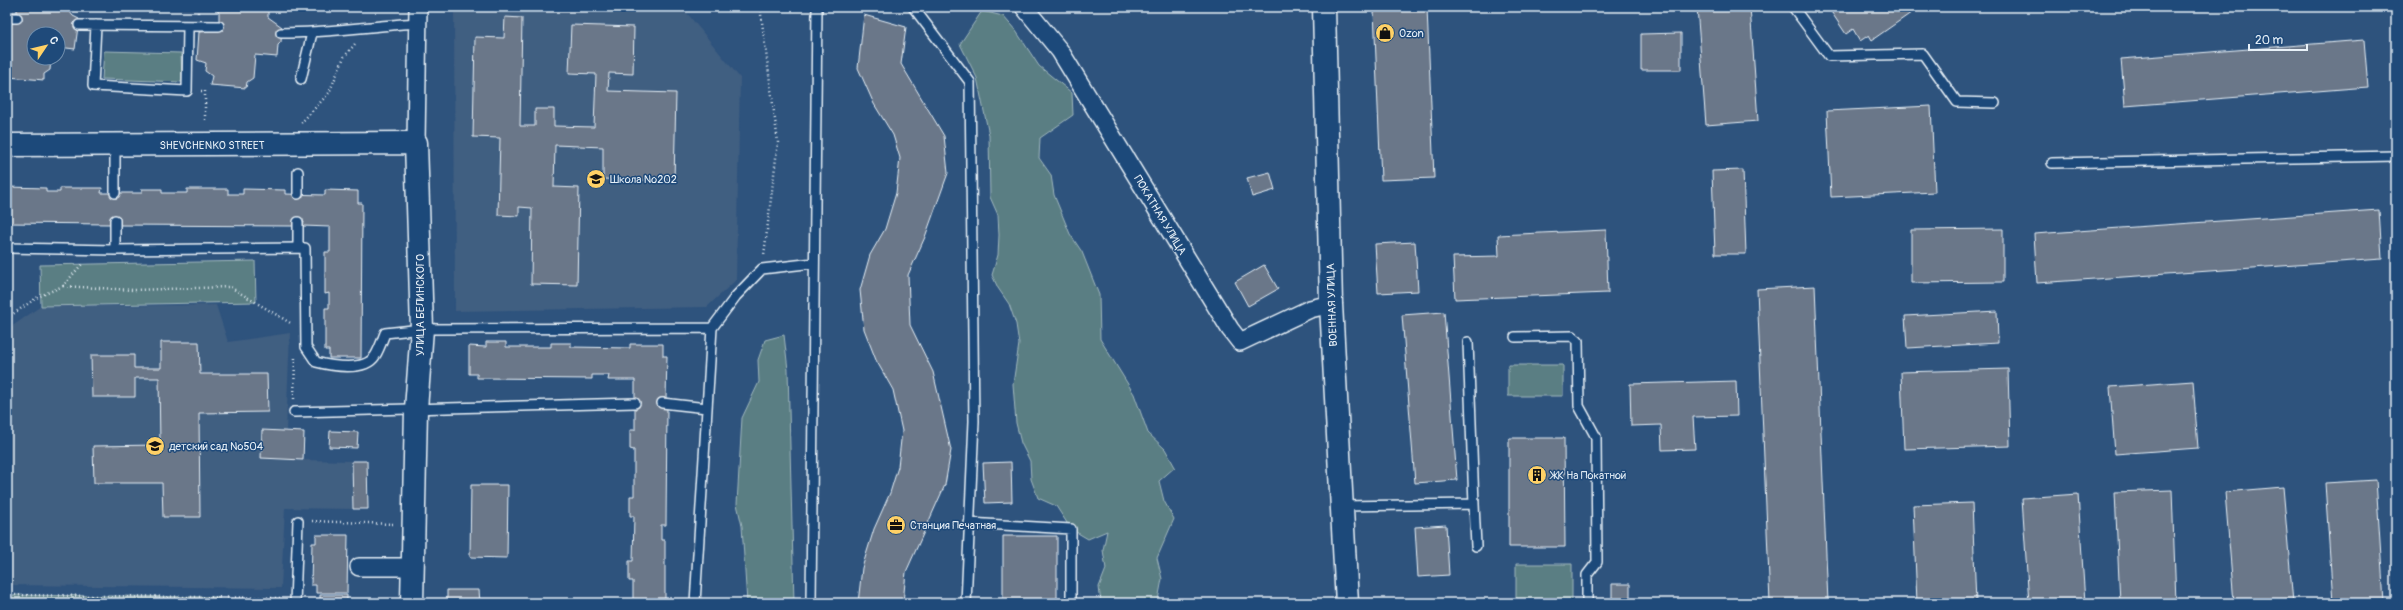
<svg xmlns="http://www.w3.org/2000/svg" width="2403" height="610" font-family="Pangolin,sans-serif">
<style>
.built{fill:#405e81}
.green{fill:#5a7e83;stroke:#a1b8be}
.building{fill:#6a7789;stroke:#e8f1f8}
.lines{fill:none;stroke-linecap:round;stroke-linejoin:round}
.lane-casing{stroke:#e8f1f8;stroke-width:12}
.street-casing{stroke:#e8f1f8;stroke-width:20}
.secondary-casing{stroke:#e8f1f8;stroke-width:25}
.path{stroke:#e8f1f8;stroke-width:2.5;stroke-dasharray:1 3;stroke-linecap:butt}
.lane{stroke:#1f4a7a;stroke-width:9}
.street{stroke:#1f4a7a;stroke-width:17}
.secondary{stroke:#1f4a7a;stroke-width:22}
.labels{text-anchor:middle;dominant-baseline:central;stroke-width:3;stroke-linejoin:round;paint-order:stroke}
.poi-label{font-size:11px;fill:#e8f1f8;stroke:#1f4a7a;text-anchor:start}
.street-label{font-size:11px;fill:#e8f1f8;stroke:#1f4a7a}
</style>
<rect width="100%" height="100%" fill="#2e537d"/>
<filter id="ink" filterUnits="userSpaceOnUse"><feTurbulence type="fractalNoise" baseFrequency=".025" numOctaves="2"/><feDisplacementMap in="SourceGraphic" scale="8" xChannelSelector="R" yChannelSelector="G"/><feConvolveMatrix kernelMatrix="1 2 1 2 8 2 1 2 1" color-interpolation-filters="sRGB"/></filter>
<g filter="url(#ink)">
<!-- built -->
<path class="built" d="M454,7h228l58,71 -4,202 -29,27 -252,4z
M216,305l12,37 62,-9 -4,98 18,1 -1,28 49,1 1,48 -68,-1 -4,80 -274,-3v-231l4,-27 30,-21z"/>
<!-- green -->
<path class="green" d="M982,11l21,5 13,15 23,35 33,27 1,22 -33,23 -1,20 12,17 3,20 16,39 12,18 17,43 1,44 34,55 14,39 17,16 10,18 -16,14 5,20 10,18 -17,39 5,21 -4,21 3,3h-60l-2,-16 7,-18 -3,-19 4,-19 -19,8 -17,-10 -15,-23 -18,-8 -7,-19 -1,-18 -9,-18 -5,-20 -3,-39 6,-40 -3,-20 -7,-20 -11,-16 -6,-13 6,-20 1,-20 -1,-20 -8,-18 -1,-62 -12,-57 -17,-34z
M104,51l77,2 1,29 -80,-3z
M255,261l1,41 -215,4 -1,-41z
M784,335l4,35 6,233h-47l-5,-77 -5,-22 5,-86 17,-36 -1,-22 7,-20z
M1508,365h55v31h-55z
M1516,564h56v39h-56z
M7,595l211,2v6h-211z"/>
<!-- building -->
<path class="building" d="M17,7h49l7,9 6,3 -4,30 -17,-2v-13h-24v24h17l-1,12 -6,4v6l-36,-3 1,-10 -2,-1v-42l10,-1z
M215,7h53v10l14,10 -1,15 -3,3 -1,12 -22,-2 -2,23 -6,4 -1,6 -36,-3 2,-9 -7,-5 1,-8 -9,-3 2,-28 20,-1v-18z
M301,7h36l-4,3z
M1697,7h53l8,114 -52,4z
M1828,7h89l1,1 -46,32 -3,-5 -9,6 -7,-12 -7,5z
M1427,8l7,170 -53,2 -7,-170z
M864,15l42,12 -5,37 43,72 4,37 -23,64 -17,38 2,50 23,47 18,78 -6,35 -39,87 -3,31h-45l4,-35 12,-39 16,-36 8,-26 4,-36 -9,-41 -17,-30 -12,-31 -4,-39 10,-35 15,-26 11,-36 4,-35 -7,-23 -19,-31 -16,-36z
M505,17l17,1 -2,108h15v-17h19v17l40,1 2,-53 -27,-1 2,-48 63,2 -1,47 -24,-1 -1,18 68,2 -2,88 -71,-2v-32l-48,-2 -1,42 25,1 -2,97 -46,-1 1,-76 -13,-1v9l-21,-1 2,-77 -27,-1 2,-100 29,1z
M1681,33v37h-40v-36z
M2364,40l4,47 -243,19 -4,-47z
M1931,106l4,86 -104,5 -4,-86z
M1743,170l3,84h-31l-3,-83z
M1270,172l5,18 -23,7 -5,-19z
M7,187l39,1v4h14v-4h42l-1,5h41v-4h20v4h25v-4h41v5h15v-5l42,1v4l40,1v-5l33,1v12h4l-1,155h-32v-8h-4v-42h4v-15l-4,1v-42h5v-25l-27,-1 1,-4h-11v4l-173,-1v-5h-10v4l-103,-1z
M2379,210l3,49 -345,24 -3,-49z
M2003,229v53l-92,1v-53z
M1606,230l2,63 -153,6 -2,-42 46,-1 -1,-21z
M1415,242l3,49 -40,2 -3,-49z
M1264,265l14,24 -30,17 -13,-24z
M1815,286l13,317h-58l-13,-314z
M1997,311l1,32 -91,5 -2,-32z
M1444,312l13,168 -42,3 -13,-168z
M161,342h38l1,32h67l1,38 -69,1 1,104h-37l-1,-34h-68l-1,-37 67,-1 -1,-67h-24v19h-43l-1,-42h43v13h27z
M486,342h20v5h45v-4h20v4l59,1v-4h33v12h4l-1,42h-4v10h5l-1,117h-5v15h4v63h-32v-22h-4v-20h4l1,-45h-4v-20h4v-46l-4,-1v-19h5v-50h-27l1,-5h-17v4l-115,-1v-4h-8v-28l17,1z
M2008,369l2,77 -106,3 -3,-77z
M1736,381l1,35 -44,1 2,32 -33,1 -1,-25 -30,1 -1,-42z
M2193,381l5,67 -83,6 -5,-67z
M262,430l42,2 -1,28 -42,-2z
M330,431l28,1 -1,16 -28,-1z
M1509,438h55l1,109h-56z
M352,461h15l1,48h-15z
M1011,462l1,40 -27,1 -2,-40z
M2376,480l8,123h-51l-8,-120z
M471,485h37l-1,73 -37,-1z
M2283,487l10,116h-59l-9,-111z
M2172,490l4,113h-56l-5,-111z
M2078,494l7,109h-56l-7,-105z
M1972,503l4,100h-59l-4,-98z
M1446,525l3,50 -31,2 -3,-50z
M316,535h32l-1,58h-31v-8h-5l1,-42h4z
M1003,536h54v67h-54z
M1612,584h18v19h-18z
M447,590h32l1,13h-33z
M320,595h27v8h-27z"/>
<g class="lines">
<!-- lane casing -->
<g class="lane-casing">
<path id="lane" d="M913,7l57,75 4,339 -8,182
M1793,7l36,49 94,-2 34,48 38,1
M7,18h10
M79,25l140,1
M96,25l-3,61 94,5 1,-64
M281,33c46,0 91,-7 136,-10
M301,79l11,-46
M115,146v47
M2052,163l344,-7
M298,172v22
M115,220v30
M7,248l108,2 190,-2 1,99 10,15c15,4 49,10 59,-6 4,-6 7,-15 10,-23l37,-4 290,-1 -17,275
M298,248v-26
M712,328l24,-32 26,-27 52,-6
M1515,337l57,-1 6,5 1,65 17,31 1,125 -10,13v28
M1468,342l6,162
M662,403l45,5
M294,412l341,-9
M1342,506l132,-2 2,42
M969,523l102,6v74
M295,603l3,-82
M811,603l6,-596"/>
</g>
<!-- street casing -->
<g class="street-casing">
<path id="street" d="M1024,7l36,44 170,278 10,13 70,-33 21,-5
M416,143l2,-136
M359,567h53"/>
</g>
<!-- secondary casing -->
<g class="secondary-casing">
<path id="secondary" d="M1324,7l7,297 16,299
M7,145l409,-2 6,186 -6,80 -4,194"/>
</g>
<!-- path -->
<path class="path" d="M760,7l18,135 -14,113
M198,13v-6
M201,91h4v32
M301,123l28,-30 15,-36 11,-13
M63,286l71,4 96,-3 62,37
M7,318l31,-21 25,-11 19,-22
M294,399l1,-43
M312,521l81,3
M7,595l275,3"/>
<!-- lane -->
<use href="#lane" class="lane"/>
<!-- street -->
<use href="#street" class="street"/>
<!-- secondary -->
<use href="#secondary" class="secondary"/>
</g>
</g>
<!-- icons -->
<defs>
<g id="shop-disc" transform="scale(1)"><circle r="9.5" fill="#ffd166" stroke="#1f4a7a"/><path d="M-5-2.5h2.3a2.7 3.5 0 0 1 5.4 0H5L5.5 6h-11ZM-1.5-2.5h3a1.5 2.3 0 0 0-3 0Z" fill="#111"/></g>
<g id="school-disc" transform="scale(1)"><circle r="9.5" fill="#ffd166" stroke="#1f4a7a"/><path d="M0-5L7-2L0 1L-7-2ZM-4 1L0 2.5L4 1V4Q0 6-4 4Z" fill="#111"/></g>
<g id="building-disc" transform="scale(1)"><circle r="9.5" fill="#ffd166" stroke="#1f4a7a"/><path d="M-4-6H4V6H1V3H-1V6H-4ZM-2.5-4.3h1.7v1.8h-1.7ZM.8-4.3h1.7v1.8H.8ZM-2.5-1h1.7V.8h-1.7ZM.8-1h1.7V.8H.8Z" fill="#111"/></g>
<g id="office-disc" transform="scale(1)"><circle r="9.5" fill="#ffd166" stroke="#1f4a7a"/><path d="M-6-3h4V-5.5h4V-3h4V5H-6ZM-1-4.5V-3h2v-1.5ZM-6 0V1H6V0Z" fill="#111"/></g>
</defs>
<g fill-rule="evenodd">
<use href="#shop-disc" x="1385" y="33"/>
<use href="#school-disc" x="596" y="179"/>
<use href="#school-disc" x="155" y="446"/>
<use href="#building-disc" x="1537" y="475"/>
<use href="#office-disc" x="896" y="525"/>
</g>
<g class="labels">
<!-- poi labels -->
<g class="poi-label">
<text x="1399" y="33">Ozon</text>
<text x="610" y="179">Школа №202</text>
<text x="169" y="446">детский сад №504</text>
<text x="1551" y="475">ЖК На Покатной</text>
<text x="910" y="525">Станция Печатная</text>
</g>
<!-- street labels -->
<g class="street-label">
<text x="212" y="145">SHEVCHENKO STREET</text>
<text transform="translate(1160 215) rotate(59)">ПОКАТНАЯ УЛИЦА</text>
<text transform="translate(420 305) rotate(-90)">УЛИЦА БЕЛИНСКОГО</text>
<text transform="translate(1332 305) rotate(-92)">ВОЕННАЯ УЛИЦА</text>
</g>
</g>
<!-- margin -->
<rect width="2403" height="610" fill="none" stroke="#1f4a7a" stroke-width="24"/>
<rect x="12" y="12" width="2379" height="586" fill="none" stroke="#e8f1f8" stroke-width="1.5" filter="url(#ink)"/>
<!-- north arrow -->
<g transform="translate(46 46) rotate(55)"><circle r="19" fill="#1f4a7a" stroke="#6f8dac"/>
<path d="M0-3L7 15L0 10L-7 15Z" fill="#ffd166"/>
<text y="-6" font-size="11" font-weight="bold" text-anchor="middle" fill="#e8f1f8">С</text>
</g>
<!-- scale -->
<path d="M2249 44v6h58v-6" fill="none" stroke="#e8f1f8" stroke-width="2"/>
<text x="2255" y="44" font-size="12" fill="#e8f1f8" stroke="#1f4a7a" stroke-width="3" paint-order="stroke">20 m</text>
</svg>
